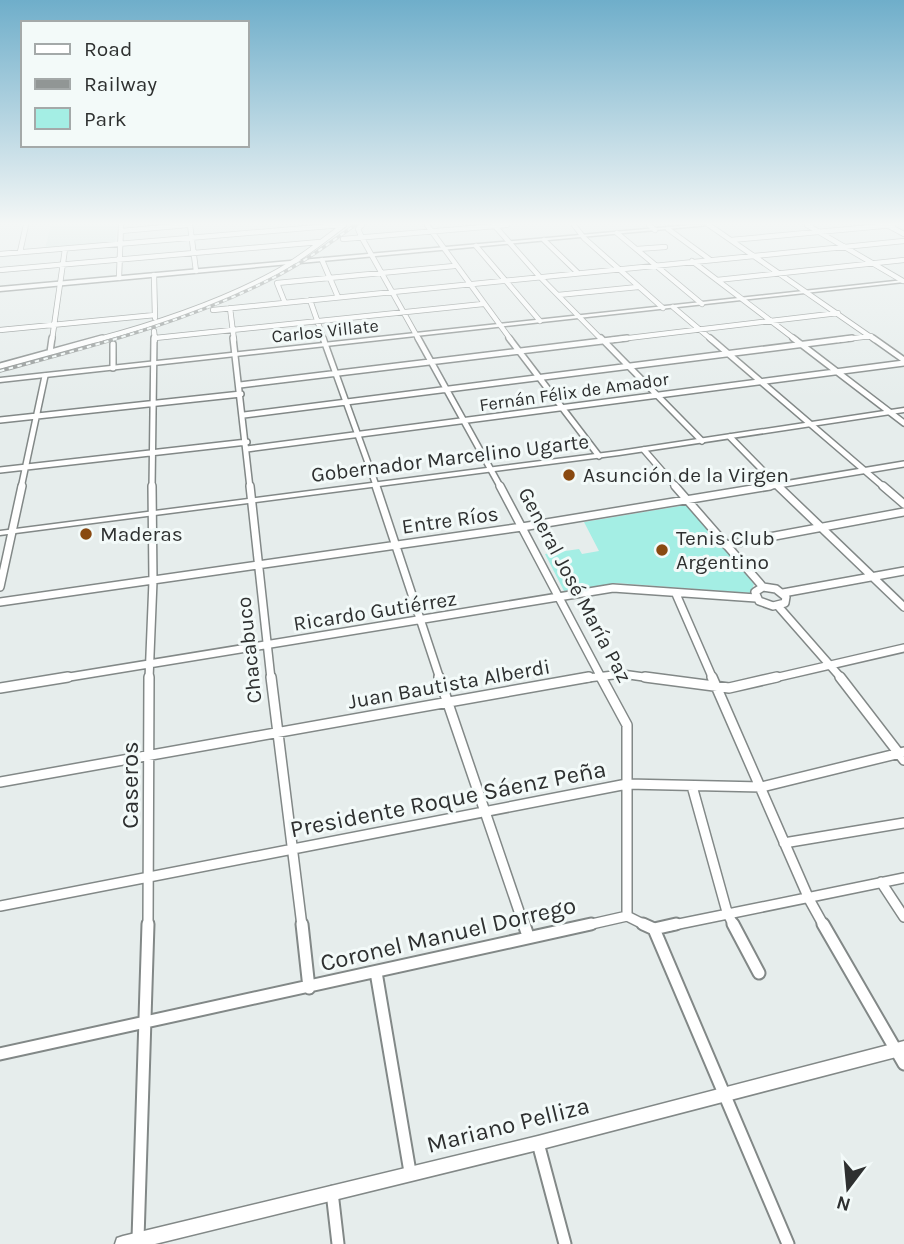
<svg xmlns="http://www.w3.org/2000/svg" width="904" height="1244" font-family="Karla,sans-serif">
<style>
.built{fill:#d4e3e1}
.green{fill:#a4eee4}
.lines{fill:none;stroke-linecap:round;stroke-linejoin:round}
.minor-far4-casing{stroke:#828887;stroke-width:6}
.minor-far3-casing{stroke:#828887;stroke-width:8}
.minor-far2-casing{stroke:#828887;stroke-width:10}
.minor-far1-casing{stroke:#828887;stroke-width:12}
.minor-casing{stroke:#828887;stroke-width:15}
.tertiary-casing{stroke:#828887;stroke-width:3}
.minor-far4{stroke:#fff;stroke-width:4.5}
.minor-far3{stroke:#fff;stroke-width:5}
.minor-far2{stroke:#fff;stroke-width:7}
.minor-far1{stroke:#fff;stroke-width:9}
.minor{stroke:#fff;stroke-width:11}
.tertiary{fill:#fff;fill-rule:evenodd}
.rail-casing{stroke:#919695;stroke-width:3.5}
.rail{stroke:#f3faf9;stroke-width:2;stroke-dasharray:4.5;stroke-linecap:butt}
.poi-dot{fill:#894910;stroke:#f3faf9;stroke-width:2.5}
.labels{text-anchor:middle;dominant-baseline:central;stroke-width:6;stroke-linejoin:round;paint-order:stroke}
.far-street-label{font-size:18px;fill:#2e3030;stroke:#f3faf9}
.street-label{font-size:21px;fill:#2e3030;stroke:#f3faf9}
.poi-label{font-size:21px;fill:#2e3030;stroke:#f3faf9;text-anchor:start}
.near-street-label{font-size:24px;fill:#2e3030;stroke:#f3faf9}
</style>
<rect width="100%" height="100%" fill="#e6edec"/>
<!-- built -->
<path class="built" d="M51,225h64l2,2 -2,17 -70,5z"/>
<!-- green -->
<path class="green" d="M686,505l68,79 -3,9 -135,-10 -52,8 -19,-37 34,-5 3,5 17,-3 -15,-29z"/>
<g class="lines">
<!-- minor-far4 casing -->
<g class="minor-far4-casing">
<path id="minor-far4" d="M190,225l6,46
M362,225l-4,4 4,9 57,102
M427,225l84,115
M494,225l45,51 63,64
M574,225l10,13 79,70
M649,225l6,5
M709,225l166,115
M807,225l96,56
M889,226l15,8
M668,229l41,30
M121,231l66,-6
M617,233l85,71
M343,239l164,-14
M544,240l33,32
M731,240l162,-15
M476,246l64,75
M637,249l28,-2
M20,252l6,-27
M0,254l341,-29
M322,260l16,37
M692,261l104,79
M0,270l320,-28
M154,275l1,43
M119,278l2,-53
M717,280l187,-20
M558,295l80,-8
M310,300l14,40
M285,303l-8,-20 177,-17
M673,307l39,33
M230,308l4,32
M213,310l691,-69
M0,330l155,-15
M154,331l1,9
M155,338l328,-34
M52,340l13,-91
M96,340c60,-16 121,-36 177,-66 25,-13 48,-32 71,-49
M612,340l226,-27
M838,340l33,-4"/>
</g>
<!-- minor-far3 casing -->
<g class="minor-far3-casing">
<path id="minor-far3" d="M233,338l17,150
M323,338l54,150
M418,338l83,150
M509,338l90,118
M601,338l101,103
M710,338l175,150
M793,338l111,85
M873,338l31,22
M113,344v24
M50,352l2,-14
M0,366l102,-28
M240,385l387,-47
M244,415l608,-77
M0,420l241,-26
M730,437l50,51
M247,449l657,-86
M644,450l33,38
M0,470l247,-28
M21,488l24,-112
M152,488l2,-150
M760,488l144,-24"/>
</g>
<!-- minor-far2 casing -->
<g class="minor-far2-casing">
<path id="minor-far2" d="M250,486l21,193
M376,486l64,193
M500,486l102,193
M675,486l88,101
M778,486l126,121
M883,486l21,18
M726,545l178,-33
M0,587l22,-101
M763,587l13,2 10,8 -1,6 -12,3 -14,-5 -4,-9z
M783,593l121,-22
M676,594l37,85
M0,602l522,-75 248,-41
M778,606l64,73
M57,679l556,-91 143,10
M149,679l4,-98 -1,-95
M579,679l43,-5 36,5
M770,679l134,-31"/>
</g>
<!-- minor-far1 casing -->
<g class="minor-far1-casing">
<path id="minor-far1" d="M271,677l31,249
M439,677l85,249
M601,677l26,48v191
M645,677l84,11 48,-11
M712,677l97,222 15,27
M840,677l64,83
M0,688l68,-11
M0,782l589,-105
M692,786l35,126 7,14
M784,843l120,-20
M881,882l23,35
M0,906l627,-122 135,3 142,-35
M148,926l1,-249
M583,926l44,-10 20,10
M669,926l235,-48"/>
</g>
<!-- minor casing -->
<g class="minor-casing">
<path id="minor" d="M302,924l7,64
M524,924l4,12
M643,924l11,5 22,-5
M733,924l26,49
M823,924l81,140
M654,929l134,315
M376,972l34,200
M0,1054l591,-130
M538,1143l27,101
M332,1192l6,52
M138,1239l10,-315"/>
</g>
<!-- tertiary casing -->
<g class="tertiary-casing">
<path id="tertiary" d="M691,225h18l-709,66v-4z
M904,280v2l-904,100v-4z
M904,408v4l-285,43 -619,80v-4l619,-80z
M904,1041v14l-366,95 -383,94h-40l2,-6 6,-2 415,-100z"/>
</g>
<!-- minor-far4 -->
<use href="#minor-far4" class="minor-far4"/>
<!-- minor-far3 -->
<use href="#minor-far3" class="minor-far3"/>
<!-- minor-far2 -->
<use href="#minor-far2" class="minor-far2"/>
<!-- minor-far1 -->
<use href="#minor-far1" class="minor-far1"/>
<!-- minor -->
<use href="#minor" class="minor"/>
<!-- tertiary -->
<use href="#tertiary" class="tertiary"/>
<!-- rail casing -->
<g class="rail-casing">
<path id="rail" d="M0,371c92,-25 184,-48 269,-91 31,-15 58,-35 86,-55"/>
</g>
<!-- rail -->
<use href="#rail" class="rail"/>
</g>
<!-- sky -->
<linearGradient id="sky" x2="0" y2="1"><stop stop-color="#6faeca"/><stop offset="0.56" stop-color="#f4f7f6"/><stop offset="1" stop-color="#f4f7f6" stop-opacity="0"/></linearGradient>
<rect width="904" height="399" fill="url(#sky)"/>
<!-- markers -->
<g class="poi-dot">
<circle cx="569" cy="475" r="7"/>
<circle cx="86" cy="534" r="7"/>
<circle cx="662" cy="550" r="7"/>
</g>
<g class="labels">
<!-- far-street labels -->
<g class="far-street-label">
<text transform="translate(325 331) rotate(-6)">Carlos Villate</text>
<text transform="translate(574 392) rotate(-8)">Fernán Félix de Amador</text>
</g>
<!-- street labels -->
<g class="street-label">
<text transform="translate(450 458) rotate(-7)">Gobernador Marcelino Ugarte</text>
<text transform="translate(450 520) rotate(-8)">Entre Ríos</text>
<text transform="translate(575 585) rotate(62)">General José María Paz</text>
<text transform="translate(375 611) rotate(-9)">Ricardo Gutiérrez</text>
<text transform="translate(249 650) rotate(-96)">Chacabuco</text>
<text transform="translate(449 684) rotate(-10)">Juan Bautista Alberdi</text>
</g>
<!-- poi labels -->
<g class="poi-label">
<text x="583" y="475">Asunción de la Virgen</text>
<text x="100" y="534">Maderas</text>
<text x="676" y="538">Tenis Club<tspan x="676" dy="24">Argentino</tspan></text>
</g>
<!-- near-street labels -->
<g class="near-street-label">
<text transform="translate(130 785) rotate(-90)">Caseros</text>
<text transform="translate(448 799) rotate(-11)">Presidente Roque Sáenz Peña</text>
<text transform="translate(448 934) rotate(-13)">Coronel Manuel Dorrego</text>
<text transform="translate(508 1125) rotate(-14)">Mariano Pelliza</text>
</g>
</g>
<!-- legend -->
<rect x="21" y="21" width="228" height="126" fill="#f3faf9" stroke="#a4a9a9" stroke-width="2"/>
<rect x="35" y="44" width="35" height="10" fill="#ffffff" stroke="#a4a9a9" stroke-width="2"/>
<text x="84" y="56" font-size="21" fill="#2e3030">Road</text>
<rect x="35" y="79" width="35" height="10" fill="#919695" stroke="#a4a9a9" stroke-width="2"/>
<text x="84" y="91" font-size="21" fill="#2e3030">Railway</text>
<rect x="35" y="108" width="35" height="21" fill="#a4eee4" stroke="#a4a9a9" stroke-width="2"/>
<text x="84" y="126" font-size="21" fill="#2e3030">Park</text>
<!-- north arrow -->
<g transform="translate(848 1188) rotate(196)" stroke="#f3faf9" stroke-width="5" paint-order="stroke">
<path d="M0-5L12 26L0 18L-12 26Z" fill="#2e3030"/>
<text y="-10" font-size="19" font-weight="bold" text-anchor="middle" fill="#2e3030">N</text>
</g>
</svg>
